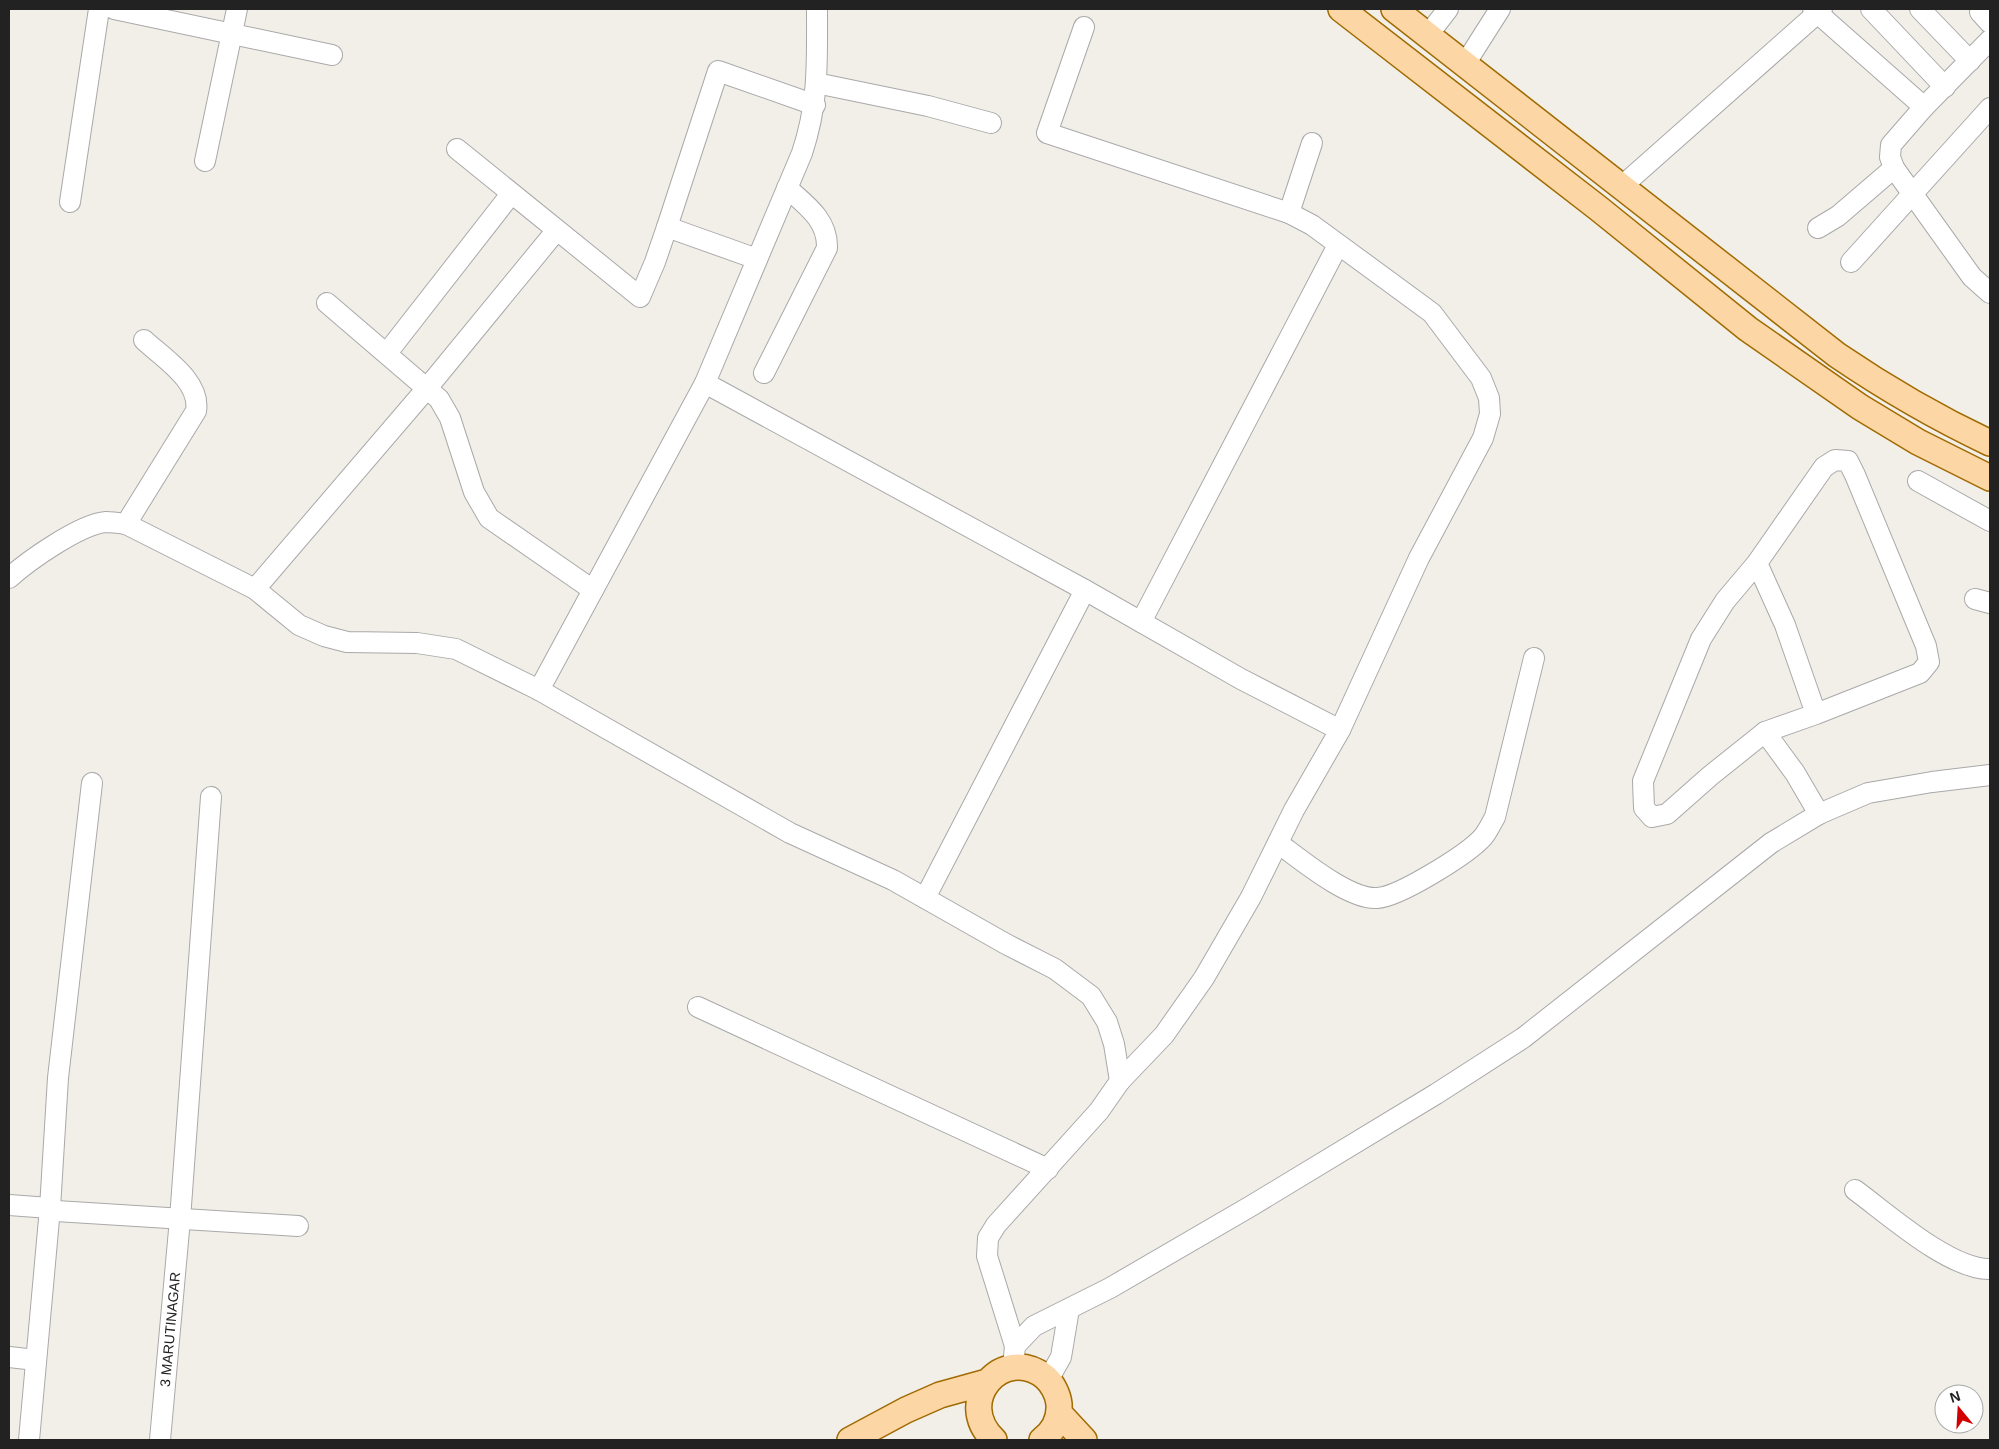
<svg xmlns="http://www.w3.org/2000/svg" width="1999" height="1449" font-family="Arial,sans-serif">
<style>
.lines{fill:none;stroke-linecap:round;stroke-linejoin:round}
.minor-casing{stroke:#a9a9a9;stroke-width:22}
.major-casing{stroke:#a06b00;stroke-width:28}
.minor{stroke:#fff;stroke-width:20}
.major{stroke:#fcd6a4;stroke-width:25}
.labels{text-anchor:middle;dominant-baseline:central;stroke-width:4;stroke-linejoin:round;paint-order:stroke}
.street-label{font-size:14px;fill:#222;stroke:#fff}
</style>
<rect width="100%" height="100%" fill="#f2efe9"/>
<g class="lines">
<!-- minor casing -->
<g class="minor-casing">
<g id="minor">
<path d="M114,9l218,46"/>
<path d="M817,9c0,53 2,93 -15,144l-97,230 380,207 156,89 99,51 -46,80 -43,87 -47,81 -40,57 -44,46"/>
<path d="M1813,9l111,98"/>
<path d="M1871,9l74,78"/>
<path d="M1920,9l50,52"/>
<path d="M1980,12l10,11"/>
<path d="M1084,27l-37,106 242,80 23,12 120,88 49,65 8,20 1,16 -7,24 -64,120 -79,172"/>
<path d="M1428,35l20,-26"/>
<path d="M1990,40l-66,67 -33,38 -1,12 4,11 78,109 18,16"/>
<path d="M1465,64l35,-55"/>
<path d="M816,83l112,23 63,17"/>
<path d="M457,149l183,148 15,-35 12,-35 90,32"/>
<path d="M205,161l32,-152"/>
<path d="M1621,187l201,-178"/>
<path d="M70,202l29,-193"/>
<path d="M1289,213l23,-70"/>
<path d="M667,227l51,-156 97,34"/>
<path d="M1818,228l20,-12 56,-48"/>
<path d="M1851,262l139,-154"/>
<path d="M327,303l112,96 11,19 24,74 15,26 104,72"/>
<path d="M387,353l124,-159"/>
<path d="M764,373l63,-125c1,-28 -21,-43 -40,-60"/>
<path d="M1918,481l72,40"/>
<path d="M126,524l70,-113c5,-30 -33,-53 -52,-71"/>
<path d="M1757,563l28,62 31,89 -51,18 -55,44 -43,38 -15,3 -8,-9 -1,-27 58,-142 24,-38 32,-38 67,-96 11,-7 13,1 7,14 71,171 3,16 -9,11 -104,41"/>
<path d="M9,578c19,-17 71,-54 97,-56 6,0 13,1 20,2l129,65 44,36 25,11 23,6 70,1 39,6 83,41 251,143 103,47 113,64 49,25 36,27 16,26 7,22 6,37 -21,30 -103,114 -8,13 -1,18 28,90"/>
<path d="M255,589l173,-202 128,-156"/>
<path d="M1975,599l15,4"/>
<path d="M1141,622l197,-377"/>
<path d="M539,690l166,-307"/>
<path d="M1765,732l30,41 24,41"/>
<path d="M1278,843c22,16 71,57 99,55 22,-1 91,-44 106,-61 5,-6 8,-13 12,-20l39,-159"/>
<path d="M925,898l160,-308"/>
<path d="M698,1007l350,162"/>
<path d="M1855,1190c33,24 95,80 135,79"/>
<path d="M9,1205l41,3 6,3 242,15"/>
<path d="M9,1357l27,3"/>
<path d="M1014,1357l1,-11 19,-20 76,-38 141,-82 185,-112 87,-56 248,-195 48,-29 49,-21 64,-11 58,-7"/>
<path d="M1048,1380l13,-23 8,-48"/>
<path d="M29,1440l21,-232 8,-130 34,-295"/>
<path id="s1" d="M160,1440l20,-221 31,-422"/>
</g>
</g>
<!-- major casing -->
<g class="major-casing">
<path id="major" d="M1341,9l257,199 150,121 112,78 58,35 72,36
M1394,9l443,346c50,34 98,62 153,88
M1059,1413l25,27
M850,1440l56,-30 34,-15 47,-13
M994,1440c-41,-39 9,-96 51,-63 7,6 13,17 14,27 1,14 -5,27 -17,36"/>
</g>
<!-- minor -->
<use href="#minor" class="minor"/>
<!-- major -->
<use href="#major" class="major"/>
</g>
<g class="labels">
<!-- street labels -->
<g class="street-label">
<text stroke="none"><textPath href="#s1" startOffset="111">3 MARUTINAGAR</textPath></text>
</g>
</g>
<!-- border -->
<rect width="1999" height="1449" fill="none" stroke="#222222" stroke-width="20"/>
<!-- north arrow -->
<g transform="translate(1959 1409) rotate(342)"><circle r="24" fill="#ffffff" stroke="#a7a7a7"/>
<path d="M0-4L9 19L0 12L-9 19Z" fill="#d40000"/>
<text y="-8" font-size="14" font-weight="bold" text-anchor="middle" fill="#222222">N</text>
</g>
</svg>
